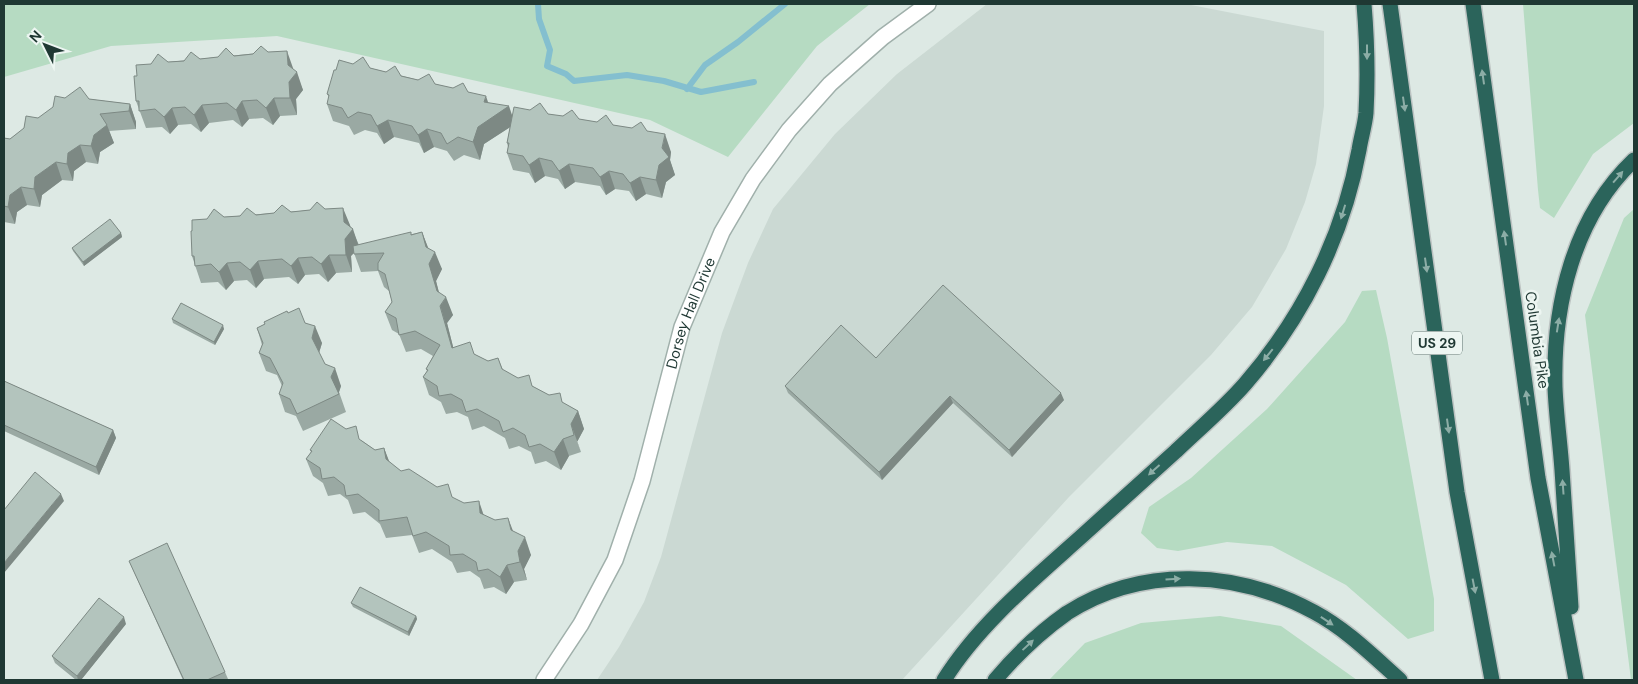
<svg xmlns="http://www.w3.org/2000/svg" width="1638" height="684" font-family="'DM Sans',sans-serif">
<style>
.built{fill:#cbd9d3}
.green{fill:#b6dbc2}
.lines{fill:none;stroke-linecap:round;stroke-linejoin:round}
.stream{stroke:#84bfcf;stroke-width:6}
.street-casing{stroke:#a0b0ab;stroke-width:18}
.highway-casing{stroke:#bcc3c2;stroke-width:18}
.street{stroke:#fff;stroke-width:15}
.highway{stroke:#2b645b;stroke-width:15}
.wall{fill:#9aa9a3}
.shaded-wall{fill:#7d8984}
.building{fill:#b3c4bd;stroke:#7d8984}
.oneway{fill:#8cada6}
.labels{text-anchor:middle;dominant-baseline:central;stroke-width:5;stroke-linejoin:round;paint-order:stroke}
.shield{fill:#edf6f2;stroke:#5d716c;stroke-width:1}
.shield-label{font-size:14px;font-weight:bold;fill:#1f3833}
.street-label{font-size:15px;fill:#1f3833;stroke:#edf6f2}
</style>
<rect width="100%" height="100%" fill="#dde9e4"/>
<!-- built -->
<path class="built" d="M987,4h199l138,27v75l-8,58 -11,38 -19,47 -34,58 -41,48 -142,142 -167,183h-305l22,-33 25,-45 17,-45 61,-224 26,-70 25,-54 62,-75 62,-60z"/>
<!-- green -->
<path class="green" d="M4,4h866l-53,42 -89,111 -78,-37 -373,-84 -166,10 -107,31z
M1523,4h111v119l-41,31 -39,64 -14,-10 -2,-18z
M1634,209v471h-3l-46,-365 39,-97z
M1376,290l11,48 47,261v32l-26,8 -62,-54 -74,-39 -45,-4 -49,9 -21,-3 -16,-15 8,-26 42,-29 76,-69 78,-87 17,-31z
M1220,616l61,10 76,54h-308l36,-37 56,-20z"/>
<g class="lines">
<!-- stream -->
<path class="stream" d="M538,4l1,15 11,31 -3,16 19,8 8,7 53,-6 37,6 37,11 53,-10
M687,89l18,-24 33,-23 47,-38"/>
<!-- street casing -->
<g class="street-casing">
<g id="street">
<path id="s1" d="M544,680l37,-56 34,-64 27,-79 40,-154 40,-95 31,-53 36,-49 41,-46 53,-47 45,-33"/>
</g>
</g>
<!-- highway casing -->
<g class="highway-casing">
<path id="highway" d="M1390,4l67,488 35,188
M1473,4l65,474 38,202
M1571,607c-3,-46 -6,-91 -9,-137 -2,-28 -6,-56 -7,-83 -2,-82 18,-169 79,-227
M944,680c34,-55 91,-102 139,-145 31,-28 62,-56 93,-84 23,-22 48,-43 69,-67 58,-67 98,-147 114,-234 2,-13 6,-25 7,-37 2,-37 1,-73 -2,-109
M995,680c21,-25 45,-48 72,-67 75,-48 170,-43 247,-1 32,17 59,44 86,68"/>
</g>
<!-- street -->
<use href="#street" class="street"/>
<!-- highway -->
<use href="#highway" class="highway"/>
</g>
<!-- wall -->
<path class="wall" d="M268,52l25,17 10,21 -7,9 1,16 -17,1 -7,9 -10,-7 -14,1 -7,8 -9,-7 -24,3 -8,9 -10,-8 -13,1 -8,9 -8,-7 -16,1 -10,-27 1,-25 31,-14z
M370,68l98,24 44,23 36,-1 99,17 24,21 -1,8 5,15 -9,7 -4,16 -16,-4 -10,7 -7,-10 -14,-2 -9,6 -6,-9 -25,-4 -10,7 -7,-10 -13,-3 -10,7 -6,-10 -16,-3 -6,-17 1,-6 -1,-4 3,-16 -26,17 -4,16 -16,-5 -10,6 -7,-10 -13,-4 -10,6 -5,-10 -25,-6 -10,7 -7,-11 -12,-3 -11,5 -5,-9 -16,-5 -6,-17 2,-7 -2,-3 9,-24z
M89,99l41,5 6,18v7l-27,2 5,12 -14,9 -2,12 -12,-2 -12,9 -1,10 -11,-1 -20,15 -2,12 -13,-2 -10,7 -2,12 -11,-2v-84l6,1 28,-21z
M325,209l25,16 9,20 63,-13 6,16 14,21 -6,12 3,12 14,22 -6,8 6,24 21,7 14,7 10,-3 5,12 75,41 6,18 -7,13 4,10 -12,4 -8,14 -15,-9 -11,3 -4,-12 -12,-6 -10,3 -4,-11 -21,-12 -12,4 -4,-13 -11,-5 -11,2 -5,-12 -12,-7 -6,-18 4,-6 -1,-2 7,-13 -12,-7 -15,3 -7,-18 -7,-4 -7,-18 7,-10 -3,-11 -5,-4 -6,-16 -17,1 -7,-19 -3,3 1,16 -16,1 -8,9 -9,-8 -14,1 -7,9 -9,-7 -25,2 -8,9 -9,-8 -13,1 -8,9 -8,-8 -17,1 -9,-27v-25l32,-14z
M121,233l1,4 -38,29 -11,-15 -1,-3z
M288,313l17,10 17,20 -3,10 6,11 16,22 -2,6 7,20 -43,19 -7,-15 -11,-4 -6,-18 3,-8 -5,-11 -11,-4 -7,-18 3,-8 -5,-17 8,-4 -1,-2z
M172,319l52,10 -9,16 -42,-22z
M876,358l188,42 -52,57 -59,-54 -71,77 -94,-87 -3,-7z
M4,381l109,49 3,8 -17,37 -95,-44z
M361,440l14,10 9,-2 5,14 12,9 52,27 60,34 18,23 -7,14 3,11 -13,2 -8,12 -12,-7 -10,2 -4,-11 -10,-7 -13,2 -5,-11 -20,-13 -13,4 -7,-18 -26,3 -6,-14 -15,-12 -12,2 -5,-14 -8,-6 -12,2 -5,-13 -10,-7 -7,-17 5,-7 -1,-2z
M129,561l96,111 3,7 -3,1h-42z
M351,603l65,13 1,3 -8,17 -56,-29z
M126,624l-45,56h-5l-21,-17 -3,-7z"/>
<!-- shaded-wall -->
<path class="shaded-wall" d="M287,51l6,17 1,8 3,-4 6,18 -7,9 1,16 -7,-17z
M486,96l6,18 17,-8 6,18 -31,20 -4,16 -7,-18z
M274,98l6,18 -7,9 -7,-17z
M242,101l7,18 -7,8 -6,-17z
M130,104l6,18v7l-7,-18z
M202,105l7,18 -8,9 -7,-17z
M172,108l6,17 -8,9 -6,-17z
M388,120l6,17 -10,7 -7,-18z
M107,125l7,18 -14,9 -2,12 -7,-18 3,-11z
M427,129l7,18 -10,6 -6,-18z
M665,134l6,18 -1,8 5,15 -9,7 -4,16 -6,-18z
M80,145l6,17 -12,9 -1,10 -6,-17 1,-11z
M539,158l6,18 -10,7 -6,-18z
M56,162l6,18 -20,15 -2,12 -6,-18 1,-12z
M569,164l6,18 -10,7 -6,-18z
M609,171l6,18 -9,6 -6,-18z
M640,177l6,17 -10,7 -6,-18z
M21,187l6,18 -10,7 -2,12 -7,-17 2,-12z
M343,208l7,17v7l3,-3 6,18 -8,9 1,16 -6,-17z
M422,232l7,18 6,2 7,17 -6,12 6,23 4,-7 7,18 -6,8 11,43 -6,-18 -23,-84z
M121,233l1,4 -38,29 -1,-4z
M329,255l7,18 -8,9 -7,-18z
M298,258l7,17 -7,9 -7,-18z
M258,261l6,18 -8,9 -6,-18z
M227,263l7,18 -8,9 -7,-18z
M223,325l1,4 -9,16 -1,-3z
M315,326l7,17 -4,13 -6,-18z
M335,368l6,18 -3,9 -7,-18z
M1061,393l3,7 -52,57 -3,-7z
M950,396l3,7 -71,77 -3,-8z
M578,411l6,18 -7,13 4,10 -10,-28z
M113,430l3,8 -17,37 -3,-8z
M563,439l6,17 -8,14 -7,-18z
M384,448l7,18 -5,-7z
M61,494l3,7 -60,72v-10z
M479,501l6,18 -5,-6z
M508,518l7,18 -4,-6z
M525,537l6,18 -7,14 3,11 -7,-18 -2,-11z
M507,565l7,17 -8,12 -6,-17z
M416,616l1,3 -8,17 -1,-4z
M124,617l2,7 -45,56h-3l-1,-4z"/>
<!-- building -->
<path class="building" d="M261,46l7,6 19,-1 1,14 9,7 -8,10 1,16h-16l-8,10 -9,-8 -15,1 -6,9 -9,-7 -25,2 -8,10 -9,-8 -13,1 -8,9 -9,-8 -16,2v-10h-3l-2,-25h3l-1,-11 15,-1 7,-10 10,8 16,-1 7,-9 9,7 18,-2 8,-9 8,8 19,-2z
M363,57l7,11 16,4 9,-6 6,10 17,4 11,-6 6,10 18,4 10,-5 5,9 18,4 -2,6 25,4 -31,21 -5,15 -15,-5 -11,7 -6,-11 -14,-4 -9,6 -6,-9 -24,-6 -11,6 -6,-11 -13,-3 -10,6 -6,-10 -15,-4 2,-9 -2,-1 7,-24h2l3,-10 14,4z
M80,87l9,12 41,5 -1,7 -29,3 7,11 -13,10 -3,11 -11,-1 -12,8 -1,11 -11,-2 -21,15 -1,12 -13,-2 -11,8 -2,12 -4,-1v-68l6,1 14,-11 2,-12 12,2 15,-11 2,-11 10,2z
M540,103l8,11 15,2 9,-6 7,9 18,3 9,-7 7,10 19,3 9,-6 6,9 18,3 -3,14 7,9 -10,8 -3,15 -16,-3 -10,6 -7,-9 -14,-3 -9,6 -7,-9 -24,-4 -10,7 -7,-10 -13,-3 -10,7 -6,-9 -16,-3 2,-10h-2l7,-36 16,3z
M317,202l8,7 18,-1 1,14 9,7 -8,10 1,16h-17l-8,9 -9,-7 -14,1 -7,8 -9,-7 -24,2 -8,9 -10,-8 -13,1 -8,9 -8,-8 -16,2 -1,-10h-2l-1,-25h1v-11l15,-1 7,-10 10,8 16,-1 7,-8 9,7 18,-2 8,-8 9,7 19,-2z
M110,219l11,14 -38,29 -11,-14z
M411,232v3l11,-3 4,15 9,5 -6,12 8,27 9,6 -6,9 12,42 18,-6 4,12 14,7 10,-3 4,11 16,9 11,-3 3,11 17,9 11,-2 2,9 16,9 -7,13 3,11 -11,4 -9,13 -14,-8 -11,3 -4,-12 -12,-7 -10,4 -4,-11 -22,-12 -11,3 -4,-12 -11,-6 -12,2 -2,-10 -14,-9 5,-7 -2,-1 14,-24 -25,-14 -16,4 -3,-17 -11,-6 7,-10 -7,-28 -7,-4v-7l6,-10 -30,1 -1,-8z
M943,285l118,108 -52,57 -59,-54 -71,76 -94,-86 56,-61 35,33z
M181,303l42,22 -9,17 -42,-23z
M299,308l6,15 10,3 -3,12 13,26 10,4 -4,9 8,17 -42,20 -7,-15 -11,-5 4,-11 -13,-25 -11,-5 4,-10 -6,-15 8,-4 -1,-2 23,-11 1,2z
M4,381l109,49 -17,37 -92,-42z
M331,419l15,10 10,-3 3,13 16,11 9,-2 2,11 15,12 8,-2 28,18 11,-3 4,13 12,6 15,-2 1,12 15,7 13,-2 3,12 14,7 -7,14 2,11 -13,3 -7,12 -12,-8 -10,2 -2,-9 -13,-8 -13,1 -1,-9 -23,-14 -13,4 -6,-19 -28,4v-11l-21,-16 -12,2 -2,-11 -10,-8 -12,2 -2,-11 -14,-9 6,-8 -2,-1z
M35,472l26,22 -57,69v-53z
M167,543l58,129 -18,8h-23l-55,-119z
M360,587l56,29 -8,16 -57,-29z
M99,598l25,19 -47,59 -25,-20z"/>
<!-- one-way arrows -->
<defs><path id="oneway-solid" d="M-6-.8H1V-3.2L6.5 0L1 3.2V.8H-6Z" transform="scale(1.25)"/></defs>
<g class="oneway">
<use href="#oneway-solid" transform="translate(1367 52) rotate(90)"/>
<use href="#oneway-solid" transform="translate(1483 77) rotate(-98)"/>
<use href="#oneway-solid" transform="translate(1404 104) rotate(82)"/>
<use href="#oneway-solid" transform="translate(1618 177) rotate(-49)"/>
<use href="#oneway-solid" transform="translate(1343 212) rotate(107)"/>
<use href="#oneway-solid" transform="translate(1505 238) rotate(-98)"/>
<use href="#oneway-solid" transform="translate(1426 265) rotate(82)"/>
<use href="#oneway-solid" transform="translate(1558 325) rotate(-81)"/>
<use href="#oneway-solid" transform="translate(1268 355) rotate(129)"/>
<use href="#oneway-solid" transform="translate(1527 398) rotate(-98)"/>
<use href="#oneway-solid" transform="translate(1448 426) rotate(82)"/>
<use href="#oneway-solid" transform="translate(1154 470) rotate(138)"/>
<use href="#oneway-solid" transform="translate(1563 487) rotate(-94)"/>
<use href="#oneway-solid" transform="translate(1553 559) rotate(-101)"/>
<use href="#oneway-solid" transform="translate(1173 579) rotate(-4)"/>
<use href="#oneway-solid" transform="translate(1474 586) rotate(79)"/>
<use href="#oneway-solid" transform="translate(1327 621) rotate(34)"/>
<use href="#oneway-solid" transform="translate(1028 645) rotate(-43)"/>
</g>
<g class="labels">
<!-- shield labels -->
<rect class="shield" x="1412" y="331.5" width="50" height="23" rx="4"/>
<g class="shield-label">
<text x="1437" y="343">US 29</text>
</g>
<!-- street labels -->
<g class="street-label">
<text stroke="none"><textPath href="#s1" startOffset="398">Dorsey Hall Drive</textPath></text>
<text transform="translate(1537 340) rotate(82)">Columbia Pike</text>
</g>
</g>
<!-- border -->
<rect width="1638" height="684" fill="none" stroke="#1f3833" stroke-width="10"/>
<!-- north arrow -->
<g transform="translate(45 45) rotate(312)" stroke="#edf6f2" stroke-width="4" paint-order="stroke">
<path d="M0-4L9 19L0 12L-9 19Z" fill="#1f3833"/>
<text y="-8" font-size="14" font-weight="bold" text-anchor="middle" fill="#1f3833">N</text>
</g>
</svg>
